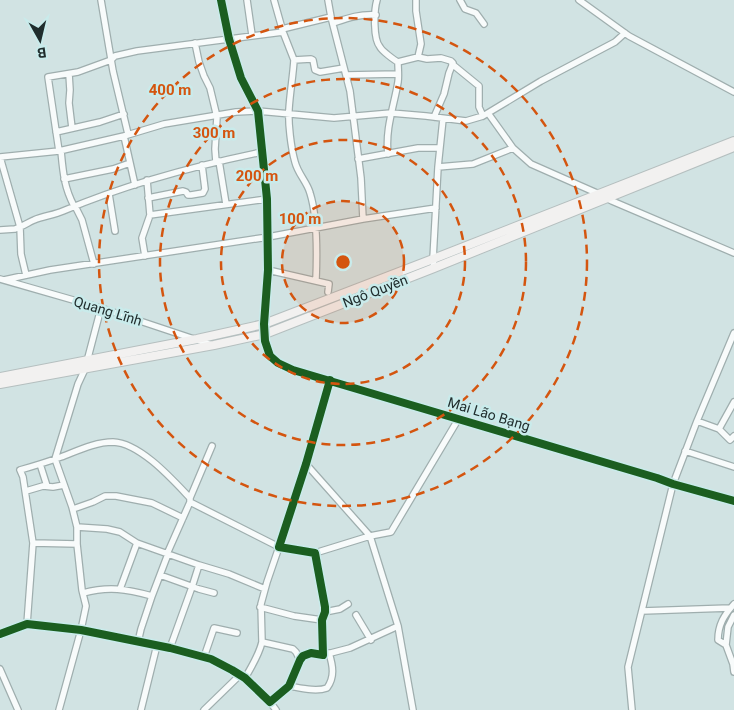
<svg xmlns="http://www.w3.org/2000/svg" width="734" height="710" font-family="Roboto,sans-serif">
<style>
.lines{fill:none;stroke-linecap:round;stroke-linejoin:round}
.minor-casing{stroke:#9faeae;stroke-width:8}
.major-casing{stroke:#b5bfbf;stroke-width:10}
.minor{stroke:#f8fbfb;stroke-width:5.5}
.major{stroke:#f2f1f0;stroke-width:8}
.cycleway-casing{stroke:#c9ebeb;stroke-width:11}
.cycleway{stroke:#1b5e20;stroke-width:8}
.ring{fill:none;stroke:#d4550f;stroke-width:2.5;stroke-dasharray:9 6}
.labels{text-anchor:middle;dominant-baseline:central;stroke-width:5;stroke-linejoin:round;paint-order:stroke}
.street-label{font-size:14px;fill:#202d2d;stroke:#c9ebeb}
.centre{fill:#d4550f;stroke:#c9ebeb;stroke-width:2.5}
.ring-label{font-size:15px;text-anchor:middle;font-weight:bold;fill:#d4550f;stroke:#c9ebeb;stroke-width:5;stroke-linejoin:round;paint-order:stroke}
</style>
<rect width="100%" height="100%" fill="#d1e3e3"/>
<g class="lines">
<!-- minor casing -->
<g class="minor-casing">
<path id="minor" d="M101,0l12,71 15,63
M221,0l8,39 12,39 17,33 9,88 1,71 -4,54 1,17 5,15 8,7 15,7 364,108 16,6 61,17
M247,0l5,35
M274,0l9,32 11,28 17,-1 2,1 2,10 5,2 24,-4
M328,0l3,17
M377,0c-3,10 -4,39 3,47 2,4 14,13 18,15 0,7 1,14 0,20 -4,24 -13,47 -10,72
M416,0v11l5,33 -3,13
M460,0l5,9 11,4 8,11
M579,0l50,36 105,56
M333,23c15,-5 26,-9 43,-8
M195,43l4,19 5,14 6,12 7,29 -2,32 1,13
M294,60c-1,16 -4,33 -5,49 -1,14 2,39 6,53 3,12 12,20 15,31 7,22 7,63 6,87
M398,62l20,-5 9,2 14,-1 10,3 2,2 -4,10 -5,21 -10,23
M452,64l27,22v21l4,9
M69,74l1,16 -1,13 3,25
M346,75l52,-1
M56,132l44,-10 24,-8
M513,148l18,16 68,30 13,7 122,52
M59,151l-11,-74 30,-5 33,-12 4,-4 22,-5 146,-19
M61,151c2,21 3,36 13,55
M358,159l60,-11h22
M219,161l7,43
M438,167l35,-3 40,-16 -25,-35
M64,179l49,-10 17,-6
M147,180l3,35 117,-16
M135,185l-11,-49 40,-12 72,-12 22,-1 76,7 57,-5 35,3 40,5 17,-5 58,-35 74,-39 10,-9
M109,194l6,37
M148,198l35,-7 3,1 2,3h3l12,-2 2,-4 -3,-24
M75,206l7,14 12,44
M363,219l73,-11
M0,230l15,-1 5,-2 -20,-70 59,-6 65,-15
M145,256l-3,-18 8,-23
M434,268l-1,-9 5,-92 5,-48
M268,270l61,14 -1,8
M26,275l-5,-21 -1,-27c5,-2 9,-5 14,-7 9,-4 20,-5 29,-9 64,-27 131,-45 199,-59
M0,279l101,29 111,37
M4,280l46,-10 218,-33 95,-18 -2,-41 -11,-87 -19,-74 -49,12
M697,421l22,8 11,11 4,-4
M719,429l15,-27
M685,451l49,16
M40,464l7,22
M306,464l64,72 28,90 15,84
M26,491l17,-5 10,1 11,-2
M190,498l22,-52
M73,509l20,-7 12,-6h11l36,7 31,15
M77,527l30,2 13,3 17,11 62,22 -7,22 -22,61
M33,543l44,1
M315,553l55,-17 21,-4 68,-114
M167,554l23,-52
M199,565l30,9 36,15
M160,575l39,14 15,4
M120,589l17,-46
M83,593c26,-7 43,-4 69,3
M734,604c-10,11 -16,21 -16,36l8,5 7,19 1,8
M260,607l34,9 28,4
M642,611l88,-3
M325,612l15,-3 8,-5
M356,615l15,25
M27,624l6,-81 -10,-66 -3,-7c14,-4 27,-8 41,-13 16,-6 34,-15 52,-15 27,1 59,37 77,56v4l89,45 -12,35 -6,22 1,38c-3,13 -10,24 -17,36
M0,634l27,-10 54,6 89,18 41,11 21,11 13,8 25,24 19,-16 11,-26 3,-4 8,-3 12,2 -1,-35 3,-8v-5l-10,-54 -36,-6 27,-83 24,-84
M138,642l3,-13 11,-33 16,-42
M262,642l31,7 3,3 4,8
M726,645l2,-18 6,-12
M323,655l27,-7 48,-22
M204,657l10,-29 23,5
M0,669l18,41
M289,686c12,2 27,6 38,2 8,-11 6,-22 2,-35
M270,702l6,8
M59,710l22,-80 5,-24 -4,-16 -5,-46v-17l-5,-20 -17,-48 23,-75 7,-15 16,-61
M141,710l16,-65
M204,710l36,-35
M632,710l-4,-43 45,-183 24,-63 37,-88"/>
</g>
<!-- major casing -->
<g class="major-casing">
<path id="major" d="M0,377l197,-38 67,-15 169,-65 301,-118
M0,384l214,-39 51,-11 169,-66 300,-121"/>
</g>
<!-- minor -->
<use href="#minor" class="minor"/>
<!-- major -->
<use href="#major" class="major"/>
<!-- cycleway casing -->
<g class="cycleway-casing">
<path id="cycleway" d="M221,0l8,39 12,39 17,33 9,88 1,71 -4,54 1,17 5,15 8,7 15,7 364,108 16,6 61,17
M0,634l27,-10 54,6 89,18 41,11 21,11 13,8 25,24 19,-16 11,-26 3,-4 8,-3 12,2 -1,-35 3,-8v-5l-10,-54 -36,-6 27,-83 24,-84"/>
</g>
<!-- cycleway -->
<use href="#cycleway" class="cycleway"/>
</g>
<!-- distance rings -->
<circle cx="343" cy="262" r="61" fill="#d4550f" fill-opacity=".12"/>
<g class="ring">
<circle cx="343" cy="262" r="61"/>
<circle cx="343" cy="262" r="122"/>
<circle cx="343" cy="262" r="183"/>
<circle cx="343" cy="262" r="244"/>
</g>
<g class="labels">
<!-- street labels -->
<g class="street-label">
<text transform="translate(375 291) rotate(-21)">Ngô Quyền</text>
<text transform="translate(108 311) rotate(17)">Quang Lĩnh</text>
<text transform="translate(489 414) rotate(17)">Mai Lão Bạng</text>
</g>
</g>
<circle cx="343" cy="262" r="8" class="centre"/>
<g class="ring-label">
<text x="170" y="95">400 m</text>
<text x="214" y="138">300 m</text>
<text x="257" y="181">200 m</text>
<text x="300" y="224">100 m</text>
</g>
<!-- north arrow -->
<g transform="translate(40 40) rotate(172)" stroke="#c9ebeb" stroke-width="4" paint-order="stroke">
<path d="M0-4L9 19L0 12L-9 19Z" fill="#202d2d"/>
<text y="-8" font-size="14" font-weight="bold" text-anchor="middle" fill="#202d2d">B</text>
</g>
</svg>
